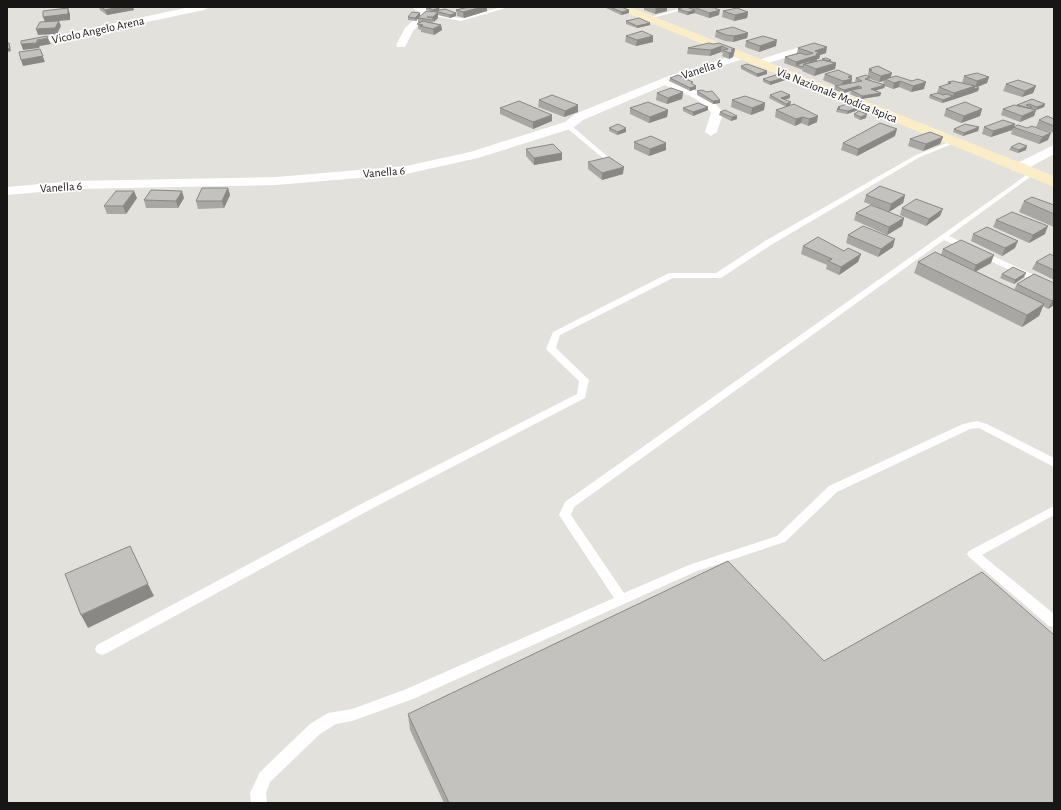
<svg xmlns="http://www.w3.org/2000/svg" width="1061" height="810" font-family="'Alegreya Sans',sans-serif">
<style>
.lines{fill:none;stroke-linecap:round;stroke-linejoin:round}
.service{fill:#fff;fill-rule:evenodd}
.minor{fill:#fff;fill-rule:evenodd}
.secondary{fill:#faedc8;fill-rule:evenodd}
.wall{fill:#a9a7a3;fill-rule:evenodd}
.shaded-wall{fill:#898885}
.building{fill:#c4c2be;stroke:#898885}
.labels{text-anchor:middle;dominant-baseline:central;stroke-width:3.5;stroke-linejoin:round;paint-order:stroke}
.far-street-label{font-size:12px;fill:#161614;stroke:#fff}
</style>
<rect width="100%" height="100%" fill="#e3e1dc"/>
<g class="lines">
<!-- service -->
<path class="service" d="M502,7h7l-48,14 -37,-7 2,-1 35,5z
M685,7h7l-43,12 -2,-1z
M567,124h4l2,3 41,35v2h-4l-42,-35z
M952,141l5,1 -37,15 -149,88 -50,33h-48l-113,57 -4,13 33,32 -4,18 -212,110 -266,145 -5,2 -5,-2 -2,-4 2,-4 268,-143 212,-108 2,-13 -33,-32 7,-17 116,-59h47l49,-32 151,-86z
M1032,171l2,1v2l-85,62 105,48v6l-110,-50 -370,267 -3,8 53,78 65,-28 88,-29 52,-50 134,-62 14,-3 10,3 67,34v9l-75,-39 -9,1 -133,63 -52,50 -88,29 -284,128 -61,22 -16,3 -16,10 -50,48 -4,11 1,10h-16l-1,-10 10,-21 50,-48 18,-11 24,-4 52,-19 210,-92 -55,-83 6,-13z
M1054,506v9l-72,40 72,59v13l-5,-1 -80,-69 -2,-3 2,-3z"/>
<!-- minor -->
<path class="minor" d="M190,7h19l-5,3 -165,35 -5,-3 5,-3z
M411,7h13l8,5 -19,19 -8,16h-8l-1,-2 9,-17 16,-15z
M813,43l4,1 1,2 -1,2 -58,18 -6,-3 2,-2z
M742,53l4,1 1,2 -1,2 -71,23c18,8 37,15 48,32l-6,19 -6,4 -6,-4 6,-19c-9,-15 -31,-21 -46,-28l-82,35 -10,8 -95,30 -72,16 -130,11 -202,4 -67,6v-8l67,-6 202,-4 130,-11 64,-14 95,-30 10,-8 96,-39z
M1054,145v9l-31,17h-10l-2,-3 2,-3z"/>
<!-- secondary -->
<path class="secondary" d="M616,7h14l424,169v11l-437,-178z"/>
</g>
<!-- wall -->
<path class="wall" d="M99,7h34l1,3 -27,5 -7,-5z
M426,7l30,6v3l-6,2 -12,-3v3l-5,4v1l8,2 1,5 -8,5 -13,-3v-2l-3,-1v-11l12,-7 -4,-1z
M469,7h18v4l-23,7 -7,-2 -1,-6z
M590,7h31l8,6 -8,2 -15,-7v-1l-10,1z
M644,7h23v4l-12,3 -11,-4z
M689,7h23l7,8 -10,3 -15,-5 -7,2 -9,-3v-3l11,-1z
M723,11l25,1 -1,6 -13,3 -12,-4z
M420,16l-4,5 -8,-1v-3z
M626,21l24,4 -13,3 -11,-4z
M716,31l32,2 -1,5 -14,4 -8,-1 -10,-4z
M626,36l27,6 -17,4 -11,-4z
M746,41l30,5 -17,6 -14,-5z
M713,44l22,5 -2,8 -4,2 -7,-3 1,-3 -2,-1 -11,4 -23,-2 1,-6z
M798,48l28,5 -6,2 -1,4h-2v2l14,-1v1l5,2 -1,6 -21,7 -12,-5 1,-1 -19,-7 1,-6 12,-4z
M741,66l26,5v3l-10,3 -16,-8z
M869,69l55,20 -13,3 -12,-5 -6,2 -8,-3 -1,2 -8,2 5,3 -1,3 -19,3 -11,-5 1,-3 -8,2 -9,-3 1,-4h2l-14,-6 2,-6 27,2 -1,7 6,-1 -2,-1 1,-3 12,-2zM870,79l9,3 5,-1 -1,3 -13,-4z
M964,76l25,1 -2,6 -10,4 2,1 -1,3 -36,12 -13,-5 1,-3 7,-2 2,-6 8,-2 1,-3 14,1z
M786,77l-1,3 -15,5 -7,-3v-3z
M670,78h15l-1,1 12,7v3l-6,2 -21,-10z
M1006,84l30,2 -3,7 -11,4 -19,-6z
M697,91l23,12 -7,1 -16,-9z
M683,92l-1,7 -15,5 -11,-4 1,-7z
M770,95l20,3 -5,1 5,6 -4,2 -17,-9z
M1032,99l13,5 -1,3 -8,3 -2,6 -14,6 -19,-7 2,-6 14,-4z
M539,100l39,12 -14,5 -26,-10z
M732,100l33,3 -1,7 -13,5 -20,-8z
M794,104l23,18 -9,4 -7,-3 -6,3 -20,-9 1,-7z
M862,106l-1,3 -14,5 -11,-2 2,-5z
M708,107v3l-15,6 -10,-5v-3z
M500,108l52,13 -19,8 -33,-15z
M630,108l38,2 -1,7 -18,6 -19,-9z
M946,109h36l-2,7 -19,7 -17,-7z
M720,112l17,7 -6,2 -12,-6z
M854,114l12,4 -6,2 -6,-3z
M1054,119v14l-18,-6 3,-7z
M1015,124l-3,6 -21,7 -9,-3 2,-7z
M979,127l-1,4 -15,5 -10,-4 1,-3z
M1013,127l35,13 -9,4 -28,-10z
M609,128h17v4l-9,3 -8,-4z
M895,136l-38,20 -16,-6 2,-7z
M943,137l-3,7 -17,7 -15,-5 2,-7z
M634,142l32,1v7l-17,6 -15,-7z
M1011,147l15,3 -8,3 -9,-3z
M526,149l36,4v7l-28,5 -8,-9z
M588,162l35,12 -21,6 -14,-11z
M228,188l2,7 -6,13 -26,1 -2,-8z
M866,195h39l-2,8 -14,9 -25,-10z
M137,198l-11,16h-19l-3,-8z
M184,198l-6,10h-32l-2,-8z
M1024,201l30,4v22l-35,-15z
M902,208l38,8 -14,10 -26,-11z
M856,213l48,5 -2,8 -15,9 -33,-15z
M996,220l49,14 -16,9 -36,-16z
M973,234l42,14 -13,8 -31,-15z
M848,235l45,12 -15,10 -32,-14z
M803,246l41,5 17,3 -3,8 -19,13 -13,-6 1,-4 -26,-11z
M943,249l48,14 -15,8 38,19 3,-6 37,-1v22l-6,4 -5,-3 -4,10 -17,11 -108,-54 4,-11 23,-7z
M1054,256v24l-22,-11 4,-7z
M1002,274l22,3 -10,7 -14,-6z
M824,661l230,142h-610l-34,-73 -2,-16z"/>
<!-- shaded-wall -->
<path class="shaded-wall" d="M119,7h14l1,3 -27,5 -2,-5z
M482,7h5v4l-23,7 -1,-6z
M596,7h10l-10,1z
M662,7h5v4l-12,3 1,-6z
M68,8l2,6v6l-25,2 -2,-5z
M439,8l1,3 -7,1v-2z
M629,10v3l-8,2 1,-3z
M695,10v3l-8,2 1,-3z
M720,10l-1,5 -10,3v-5z
M438,12v6l-4,4 -1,-5z
M748,12l-1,6 -13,3 1,-6z
M420,13v3l-4,5 -1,-3z
M456,13v3l-6,2v-3z
M59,21l2,5 -4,8 -19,1 -2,-6z
M650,23v2l-13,3v-2z
M441,25l1,5 -8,5 -1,-6z
M748,33l-1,5 -14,4 1,-6z
M653,36v6l-17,4 1,-6z
M48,38l3,6 -11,2 -1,2 -16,2 -2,-6z
M777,40l-1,6 -17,6 1,-6z
M9,43l2,8 -4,1v-3z
M722,46l-1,6 -11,4 1,-6z
M827,47l-1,6 -6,2 -1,4h-2v2l-17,5 -4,-1v-3l18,-6 1,-5z
M40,49l5,13 -22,4 -2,-6z
M735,49l-2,8 -4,2v-6l2,-3z
M836,63l-1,6 -21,7 2,-7z
M767,71v3l-10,3v-3z
M892,73l-2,6h-5l-1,2 -5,1 2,-6z
M852,76l-1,3h1l-1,6 -10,3 2,-7 5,-4z
M786,77l-1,3 -15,5v-3z
M989,77l-2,6 -12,5 2,-7z
M900,81l-1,6 -6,2 1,-6z
M926,82l-2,7 -13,3 2,-6z
M885,85l-1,3 -13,4v-3z
M696,86v3l-6,2v-3z
M859,86l-1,4h-7v1l-8,2 1,-3z
M975,86l-2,7 -21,7 2,-7z
M1036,86l-3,7 -11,4 3,-6z
M979,88l-1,3 -5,2 1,-4z
M683,92l-1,7 -15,5 1,-6z
M881,93l-1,3 -19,3 1,-3z
M790,95v3l-9,3v-3z
M953,96l-1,4 -10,3 1,-3z
M720,100v3l-7,1v-3z
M791,102l-1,3 -4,2v-3z
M765,103l-1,7 -13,5 1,-7z
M1045,104l-1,3 -8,3 -2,6 -14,6 2,-6 14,-6 1,-3z
M578,105v7l-14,5 1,-6z
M862,106l-1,3 -14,5 1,-3z
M708,107v3l-15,6v-4z
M982,109l-2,7 -19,7 3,-7z
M668,110l-1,7 -18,6 1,-6z
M867,114l-1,4 -6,2 1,-3z
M552,115v6l-19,8v-7z
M737,116v3l-6,2 1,-4z
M818,116l-1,6 -9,4 1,-7z
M803,117l-2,6 -6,3 1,-7z
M1015,124l-3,6 -21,7 2,-6z
M979,127l-1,4 -15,5 1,-3z
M626,128v4l-9,3 1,-3z
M897,129l-2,7 -38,20 1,-7z
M1051,133l-3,7 -9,4 3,-7z
M943,137l-3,7 -17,7 3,-7z
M666,143v7l-17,6 1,-7z
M1027,146l-1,4 -8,3 1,-3z
M562,153v7l-28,5v-7z
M624,167l-1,7 -21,6v-7z
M228,188l2,7 -6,13 -2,-7z
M134,191l3,7 -11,16 -3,-8z
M182,191l2,7 -6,10 -2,-7z
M905,195l-2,8 -14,9 2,-8z
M943,209l-3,7 -14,10 3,-7z
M904,218l-2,8 -15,9 2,-8z
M1048,226l-3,8 -16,9 4,-8z
M895,239l-2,8 -15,10 3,-8z
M1018,241l-3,7 -13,8 3,-8z
M861,254l-3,8 -19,13 2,-8z
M994,255l-3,8 -18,10 3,-8z
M1026,273l-2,4 -10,7 1,-4z
M1054,299v6l-6,4 4,-8z
M1044,304l-5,12 -17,11 5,-12z
M148,584l6,12 -66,32 -7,-13z"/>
<!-- building -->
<path class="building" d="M102,7h17l-14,3z
M426,7h11l2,1 -6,2z
M469,7h13l-19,5 -7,-2z
M610,7h11l8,3 -7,2z
M652,7h10l-6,1z
M685,7h1l9,3 -7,2 -10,-3z
M694,7h18l8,3 -11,3z
M68,8v6l-25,3v-6z
M737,8l11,4 -13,3 -12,-4z
M445,9l11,4 -6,2 -15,-4z
M426,11l12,1 -5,5h-6l6,1v2l-15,-2z
M412,12l8,1 -5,5 -7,-1z
M639,18l11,5 -13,3 -11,-5z
M59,21l-4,7 -19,1 4,-7z
M423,21l18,4 -8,4 -13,-3 3,-1 -6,-1z
M733,27l15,6 -14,3 -8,-1 -10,-4z
M642,31l11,5 -16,4 -11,-4z
M47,36l1,2 -11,2v3l-16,1v-3z
M763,36l14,4 -17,6 -14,-5z
M7,43h2l1,5 -3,1z
M709,43l4,1 6,-1 16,6 -4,1 3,1 -5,2 -6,-3 5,-1 -6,-3 -11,4 -23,-2z
M814,43l13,4 -12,4 5,2 -4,1 2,1 -22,7 -11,-5 15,-4 6,2 7,-2 -15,-5z
M40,49l3,7 -22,4 -2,-8z
M826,58l5,2 -3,1 -6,-2z
M822,60l14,3 -20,6 -12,-5z
M809,61l4,1 -9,2 -1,3 -7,-2z
M747,64l20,7 -10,3 -16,-8z
M878,66l14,7 -11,3 -12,-5 3,-1 -3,-1 2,-1z
M838,70l14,6 -4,1 4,2 -9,2 -18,-7z
M977,73l12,4 -12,4 -13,-5z
M779,74l7,3 -16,5 -7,-3z
M678,75l7,3h-2l10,4 -2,1 5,3 -6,2 -20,-10z
M866,75l4,2 -5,2 20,6 -14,4 10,4 -19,3 -11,-6 11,-2 -3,-2 -15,4 -9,-4 27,-5 -6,-3z
M896,76l16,5 6,-2 8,3 -13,4 -13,-5 -6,2 -9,-4z
M1018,80l18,6 -11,5 -19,-7z
M953,81l22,5 -21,7 -15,-6 12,-4 -3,-1z
M975,86l4,2 -5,1z
M671,88l12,4 -15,6 -11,-5z
M702,90l5,2 5,-1 8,9 -7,1 -16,-10z
M781,91l9,4 -9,3 10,4 -5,2 -16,-9z
M938,93l5,2 3,-1 7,2 -10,4 -13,-5z
M552,95l26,10 -13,6 -26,-11z
M745,96l20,7 -13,5 -20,-8z
M1032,99l13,5 -8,3 -8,-3 -3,1 6,2 -2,1 -13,-3z
M519,101l33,14 -19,7 -33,-14z
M648,102l20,8 -18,7 -20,-9z
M852,102l10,4 -14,5 -11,-2 3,-1 -2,-1z
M965,102l17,7 -18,7 -18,-7z
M698,103l10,4 -15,5 -10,-4z
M794,104l24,12 -9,3 -6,-2 -7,2 -20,-9z
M1014,105l22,5 -14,6 -19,-7z
M725,110l12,6 -5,1 -12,-5z
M859,111l8,3 -6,3 -7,-3z
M1047,116l7,3v7l-15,-6z
M1003,120l12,4 -22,7 -9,-4z
M880,123l17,6 -39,20 -15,-6z
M618,124l8,4 -8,4 -9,-4z
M965,124l14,3 -15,6 -10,-4z
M1018,125l9,3 5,-2 19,7 -9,4 -29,-10z
M930,132l13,5 -17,7 -16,-5z
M651,136l15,7 -16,6 -16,-7z
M1019,143l8,3 -8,4 -8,-3z
M553,144l9,9 -28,5 -8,-9z
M609,157l15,10 -22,6 -14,-11z
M880,186l25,9 -14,9 -25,-9z
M202,188h26l-6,13h-26z
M151,190l31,1 -6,10 -32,-1z
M116,191h18l-11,15h-19z
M1032,197l22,8v9l-30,-13z
M916,199l27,10 -14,10 -27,-11z
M871,205l33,13 -15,9 -33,-14z
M1012,212l36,14 -15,9 -37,-15z
M863,226l32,13 -14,10 -33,-14z
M987,227l31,14 -13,7 -32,-14z
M818,237l26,14 4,-3 13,6 -20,13 -13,-6 4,-2 -29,-13z
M961,240l33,15 -18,10 -33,-16z
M935,252l109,52 -17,11 -109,-53z
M1050,254l4,2v14l-18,-8z
M1013,267l13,6 -11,7 -13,-6z
M1034,274l20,9v16l-2,2 -35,-17z
M130,546l18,38 -67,31 -16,-41z
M728,561l96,100 158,-89 72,63v168h-605l-41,-89z"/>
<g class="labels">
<!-- far-street labels -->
<g class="far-street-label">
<text transform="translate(98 30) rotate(-12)">Vicolo Angelo Arena</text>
<text transform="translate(702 69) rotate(-18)">Vanella 6</text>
<text transform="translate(837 95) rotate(22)">Via Nazionale Modica Ispica</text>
<text transform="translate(384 172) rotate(-5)">Vanella 6</text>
<text transform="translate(61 187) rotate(-4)">Vanella 6</text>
</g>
</g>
<!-- border -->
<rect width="1061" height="810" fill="none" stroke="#161614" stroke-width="16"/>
</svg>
